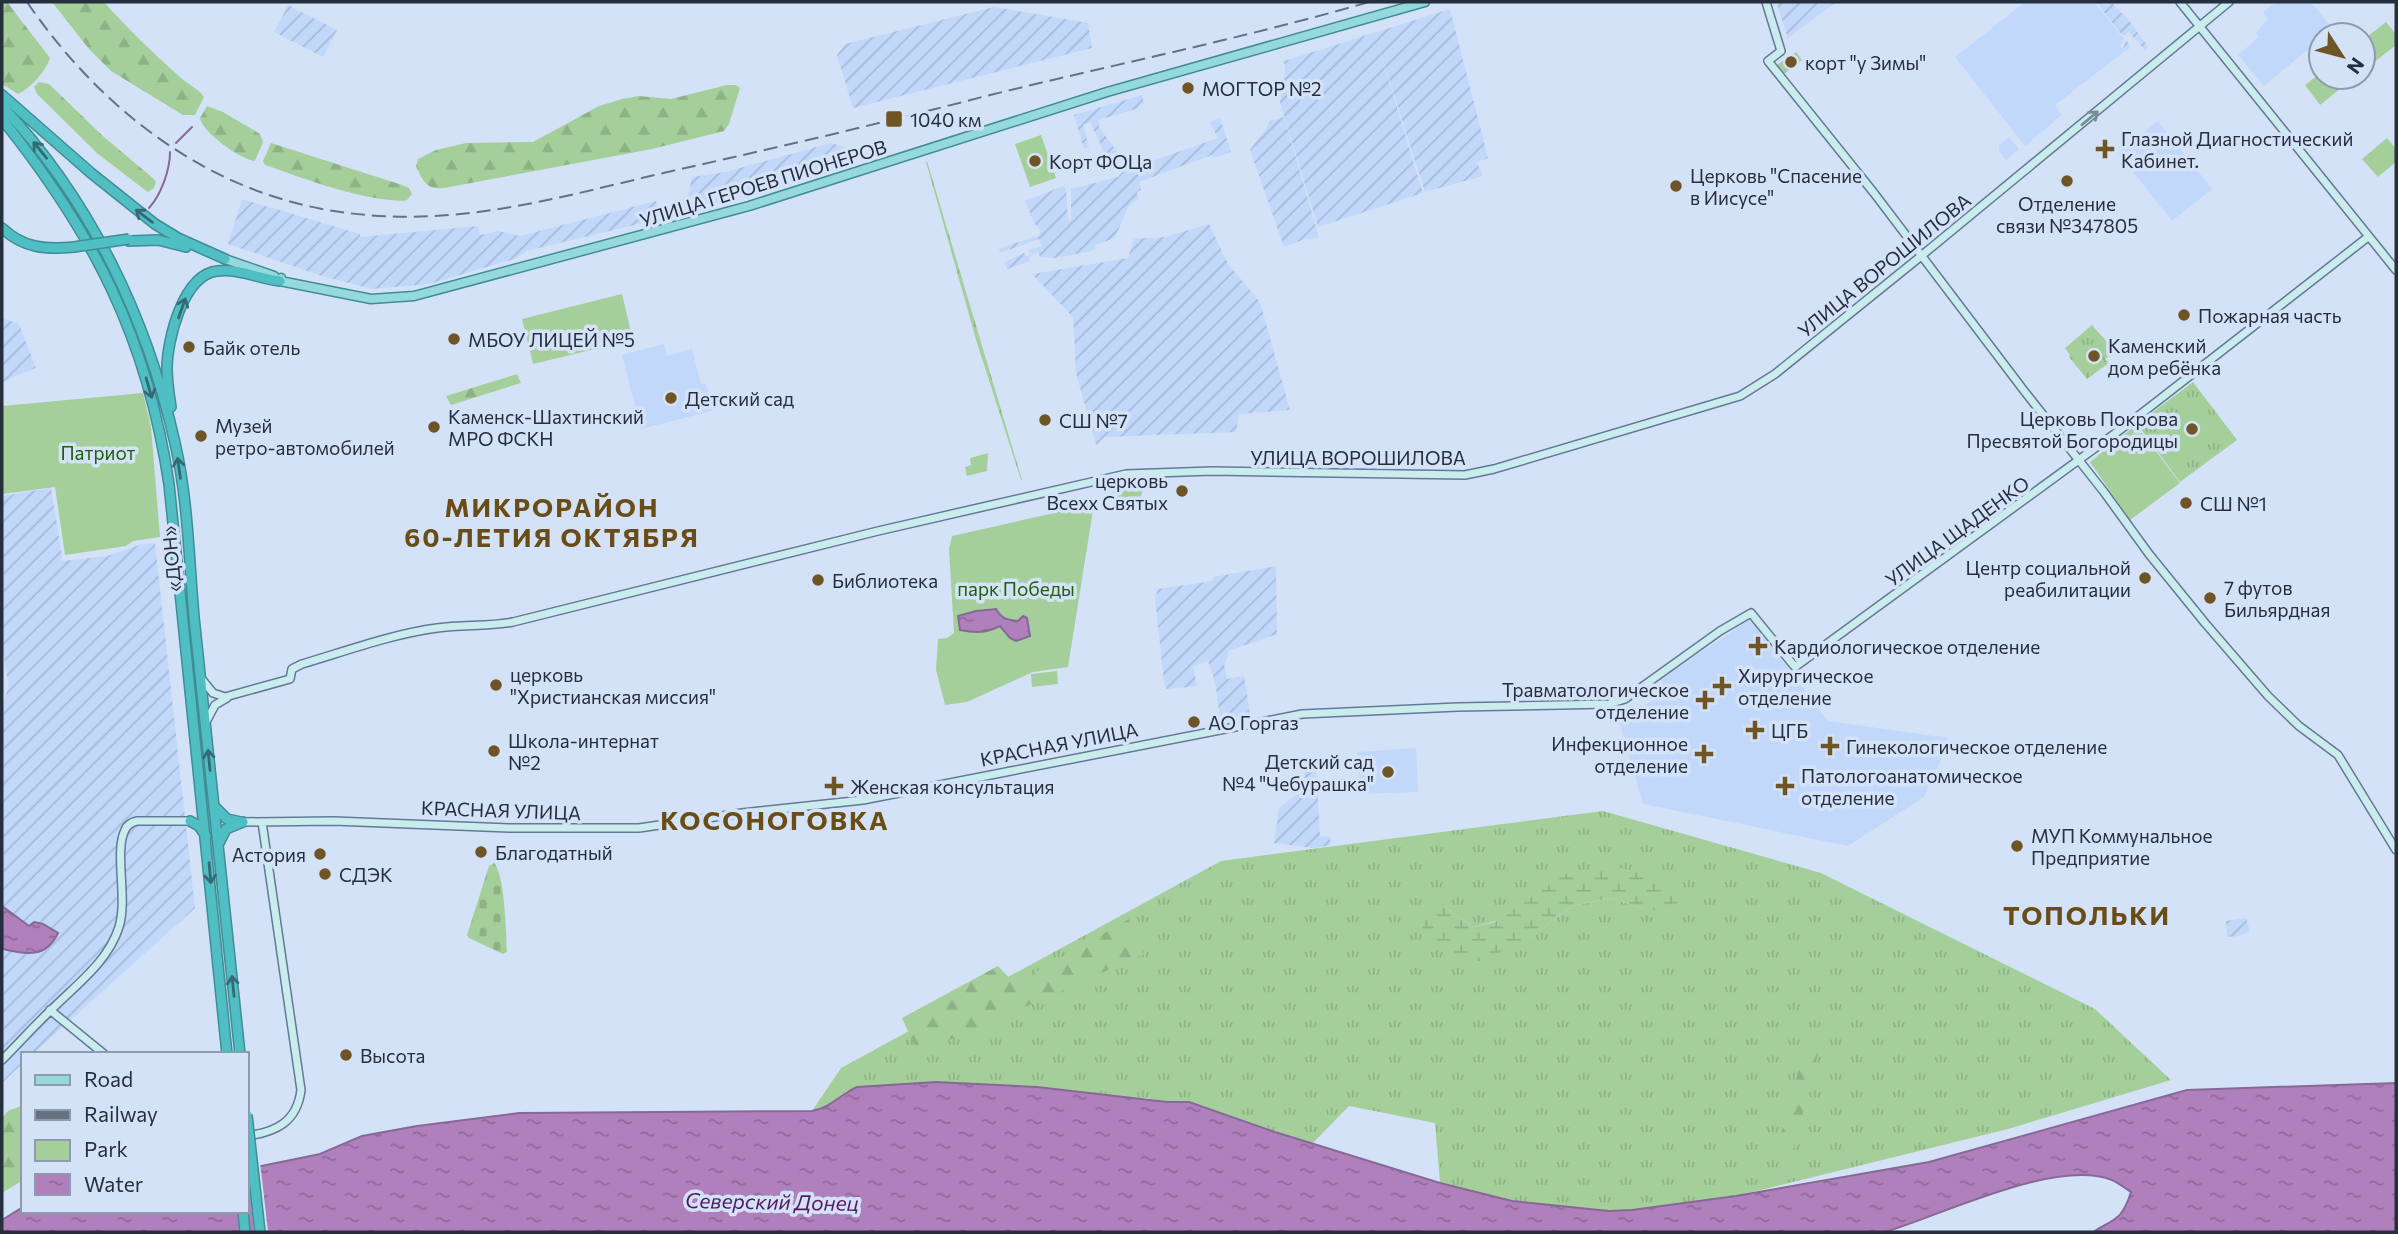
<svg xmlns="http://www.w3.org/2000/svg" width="2398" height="1234" font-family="Commissioner,sans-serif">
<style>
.built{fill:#c2d8fa}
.industrial{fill:url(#industrial-furrows)}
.grass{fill:url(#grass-tufts);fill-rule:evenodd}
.forest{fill:url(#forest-firs)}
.wetland{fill:url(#wetland-marsh)}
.cemetery{fill:url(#cemetery-stones)}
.park{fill:#a5cf9a}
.water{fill:url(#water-ripples);stroke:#876897;stroke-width:2}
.pier{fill:#d4e2f8}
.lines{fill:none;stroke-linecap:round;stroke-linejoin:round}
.stream{stroke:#876897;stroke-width:2}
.secondary-casing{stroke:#647898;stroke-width:10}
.primary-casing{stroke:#418d95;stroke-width:11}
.highway-casing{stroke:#418d95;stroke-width:12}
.secondary{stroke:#caeced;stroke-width:7}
.primary{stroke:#95d9dc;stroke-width:8}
.highway{stroke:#4fbfc4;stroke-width:9}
.rail{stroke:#667182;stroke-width:2;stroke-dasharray:14 7;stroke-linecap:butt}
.highway-bridge-casing{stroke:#418d95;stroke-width:12;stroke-linecap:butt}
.highway-bridge{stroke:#4fbfc4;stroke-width:9}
.oneway{stroke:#788e95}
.oneway2{stroke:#366973}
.poi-dot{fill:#6f5426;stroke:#d4e2f8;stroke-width:2.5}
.labels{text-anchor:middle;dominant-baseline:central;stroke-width:7;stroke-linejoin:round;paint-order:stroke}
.poi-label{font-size:19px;fill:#262f3d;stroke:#d4e2f8;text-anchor:start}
.street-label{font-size:19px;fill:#262f3d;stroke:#d4e2f8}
.park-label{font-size:19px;fill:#1f5f05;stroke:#d4e2f8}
.water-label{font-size:21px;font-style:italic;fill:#551963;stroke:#d4e2f8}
.district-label{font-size:26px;font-weight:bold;letter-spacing:2px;fill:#6a4d16;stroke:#d4e2f8}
</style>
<defs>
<pattern id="industrial-furrows" width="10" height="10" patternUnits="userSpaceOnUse" patternTransform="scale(1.75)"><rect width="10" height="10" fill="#c2d8fa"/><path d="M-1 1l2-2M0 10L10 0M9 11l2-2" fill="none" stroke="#a7bad7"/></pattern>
<pattern id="grass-tufts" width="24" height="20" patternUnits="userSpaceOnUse" patternTransform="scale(1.75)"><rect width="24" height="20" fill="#a5cf9a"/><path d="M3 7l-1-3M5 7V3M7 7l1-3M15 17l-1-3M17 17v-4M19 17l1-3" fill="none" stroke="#8eb286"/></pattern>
<pattern id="forest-firs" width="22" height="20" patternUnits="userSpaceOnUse" patternTransform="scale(1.75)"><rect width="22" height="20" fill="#a5cf9a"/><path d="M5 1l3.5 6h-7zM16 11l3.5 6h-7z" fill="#8eb286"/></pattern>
<pattern id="wetland-marsh" width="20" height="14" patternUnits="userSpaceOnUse" patternTransform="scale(1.75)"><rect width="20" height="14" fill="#a5cf9a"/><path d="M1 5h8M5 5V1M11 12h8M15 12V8" fill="none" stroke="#8eb286"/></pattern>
<pattern id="cemetery-stones" width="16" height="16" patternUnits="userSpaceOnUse" patternTransform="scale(1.75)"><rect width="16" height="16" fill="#a5cf9a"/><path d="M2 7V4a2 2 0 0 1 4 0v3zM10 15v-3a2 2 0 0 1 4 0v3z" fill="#8eb286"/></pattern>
<pattern id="water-ripples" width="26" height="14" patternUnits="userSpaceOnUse" patternTransform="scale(1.75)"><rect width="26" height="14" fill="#b080bd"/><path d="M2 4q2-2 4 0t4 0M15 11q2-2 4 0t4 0" fill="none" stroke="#8f699b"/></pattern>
</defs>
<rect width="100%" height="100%" fill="#d4e2f8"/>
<!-- built -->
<path class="built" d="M2025,2h69l30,37 -4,7 5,5 -70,54 7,10 -37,31 -70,-89z
M2276,2h35l22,27 -8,6h-4v4l-57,47 -26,-31 21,-18 -3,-4 12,-14 -5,-7z
M2158,121l54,68 -40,32 -54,-68z
M2009,137l10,12 -13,11 -7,-9v-6z
M664,344l3,12 25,-7 9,35h5l6,27 -71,18 -19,-74z
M1751,619l77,102 120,17 -6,20 -18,39 -76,49 -205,-42 -25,-87 12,-12 6,6 31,-21 -7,-11z
M1416,748l2,44 -58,2 -3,-42z"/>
<!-- industrial -->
<path class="industrial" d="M1776,2h60l-48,36z
M2096,2h4l6,3 5,-3 17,17 20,28 -3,3 -16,-18 -6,4 4,5 3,7 -4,3 -3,-3 3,-8z
M288,5l49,25 -14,27 -49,-25z
M994,7l94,16 4,25 -239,60 -16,-53 8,-11z
M1450,9l38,149 -11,4 6,14 -58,16 -50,-157 48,158 -105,34 -38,-125 5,-33 -1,-8z
M1142,95l2,9 -5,1v3l-40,12v7l18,25 -11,4 -16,-34 -7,3 6,22 -5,2 -10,-34z
M1284,117l35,120 -10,3 -2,-2 -23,9 -34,-97 17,-23 2,-6z
M1220,118l11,34 -17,6 -2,-3 -73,27 2,8 -4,2 1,7 -9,6 -14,33 -20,7v4l-8,3 -32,6 -15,-1 -2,-5 -9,5 1,4 -23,8 -3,-7 20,-9 2,3 4,-1 -1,-5 13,-4 -3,-7 -39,14 -1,-4 40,-14 2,-4 -7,-8 -9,-22 38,-15 3,3 2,32h3v-32l47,-12 5,-6 95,-33 -8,-16z
M831,143l16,5 3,12 -25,14 -136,36 -2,-8 5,-25 33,-5z
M242,199l118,35v3l118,-11 2,9 18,-4 22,5 136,-35 4,18 -134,32 -9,7 -88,26 -57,5 -50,-13 -94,-32z
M1209,224l19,40 32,38 30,108 -51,4 -3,18 -131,5 -9,8 -20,-72 -3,-56 -41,-43 96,-16 6,-19 31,-2z
M2,318l17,6 17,44 -34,14z
M51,488l12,73 44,-5 32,-11 16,-2 40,365 -162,146h-10v9l-21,20v-378l7,-18 -7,-40v-151z
M1276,566l1,68 -49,17v5l-4,8 3,15 17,-3 6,37 -12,4h-18l-5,-35 -7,-21 -15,5 4,20 -30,3 -3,-7 -9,-84 3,-9 54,-8 1,-4z
M1315,754l5,82 10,1 1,8 -17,3 -40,-5 5,-35 22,-17 4,-15 -1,-9z
M2246,918l4,13 -10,5 -13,1 -1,-16z"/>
<!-- grass -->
<path class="grass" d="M927,161l95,319h-1l-44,-137 -51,-181z
M2092,325l23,26 -10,8 4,4 -22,16 -18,-22 1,-2 -5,-7z
M2193,382l44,58 -57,42 -43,-58z
M1147,478l-8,24 -6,5 -9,-2 -18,-21z
M1603,811l218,62 274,136 76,71 -163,49 -272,67 -104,14 -23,1 -97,-10 -72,-18 -5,-60 -86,-17 -37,38 -123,-42h-22l-21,-4 -300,-7 -18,15 -16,5 29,-43 380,-207zM1656,879l-12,30 -33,-11 -39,8 -43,33 -106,-4 2,-27h21l27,19z"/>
<!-- forest -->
<path class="forest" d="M2,2h5l43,56c-4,13 -19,30 -32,36l-16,-10z
M52,2h52c23,26 49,51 75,74 8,8 19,12 25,21l-9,18h-12l-72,-44 -22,-22z
M39,82l10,2 55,53 50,42 2,3 -2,6 -6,4 -3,-2 -47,-36 -61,-60 -3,-7z
M727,85h9l4,3 -11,36 -5,7 -72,18 -208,39c-18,2 -21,-7 -28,-22l2,-7 18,-9 30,-7 67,-1 66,-36 23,-7 17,-3 32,3z
M207,106l16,6 37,22 3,8 -8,19c-14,-1 -53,-29 -55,-43z
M271,143l128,41 10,4 3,6 -5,6 -4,1c-47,-2 -94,-21 -138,-36l-2,-4z
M517,374l4,9 -70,22 -5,-9z
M1129,919l15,35 -226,100 -16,-36 96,-52 17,18z
M1809,1033l14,2 -30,116h-17z
M23,1105v75l-21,13v-75l6,-7z"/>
<!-- wetland -->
<path class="wetland" d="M1618,867l38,12 25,20 -11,12 -26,-2 -33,-11 -39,8 -43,33 -48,22 -28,-1 -31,-25 2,-27h22l27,19 22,-5 70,-48z"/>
<!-- cemetery -->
<path class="cemetery" d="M494,863c11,11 12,71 13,89l-4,2 -34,-16 -2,-3 22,-69z"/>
<!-- park -->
<path class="park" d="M2386,22l10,12v11l-33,26v-31z
M1796,52l6,8 -18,14 -7,-9z
M2321,73v4h34l-35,28 -15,-20z
M1041,135l15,43 -26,9 -15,-43z
M2387,138l9,11v13l-18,15 -16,-18z
M622,294l11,46 -100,24 -11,-45z
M143,393l8,34 9,110 -27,4 -7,5 -61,9 -10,-68 -53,7v-88z
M2136,425l44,58 -50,37 -40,-58z
M988,453l-1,18 -20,5 -2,-9 6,-2 -1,-7z
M1094,504l-26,163 -35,5 -66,30 -22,3 -9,-35 2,-31 9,-1 7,-5 -5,-84 3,-13z
M1057,671l1,13 -26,3 -1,-13z"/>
<!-- water -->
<path class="water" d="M996,609c6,10 11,11 22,12l5,-5 4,2 3,18 -14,5 -6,-3 -10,-12c-14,7 -24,7 -40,4l-2,-14 18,-5z
M2,906l27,20 5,-4 9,2 15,9c-12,25 -31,22 -55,16z
M936,1082l101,5 130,15h22l86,30 165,51 72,18 97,10 23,-1 104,-14 193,-34 258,-72 209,-7v149h-303c23,-14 29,-12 38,-40 -6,-4 -12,-9 -19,-12 -56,-22 -170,35 -227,52h-1883v-12l21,-13v4h224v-42l73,-15 42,-18 55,-10 102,-13 293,-2c18,-3 29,-17 45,-24z"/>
<!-- pier -->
<path class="pier" d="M260,1162l2,17 6,53h-14l-7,-67z"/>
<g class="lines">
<!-- stream -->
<path class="stream" d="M176,143l16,-16
M149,208c12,-13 21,-38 21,-56"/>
<!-- secondary casing -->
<g class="secondary-casing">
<path id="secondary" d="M1766,2l15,49 -13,10 106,132 151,199 79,100 45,62 56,69 63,73 31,30 39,29 58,95
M2180,2l216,268
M200,677l13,16 12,4 65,-18 2,-10 10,-5c44,-13 90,-30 135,-36 26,-4 50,-1 76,-6l365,-91 248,-57 86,-3 253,4 29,-6 246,-73 35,-22 140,-113 314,-259
M206,722l9,-17 12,-7
M243,822l91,-1 175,7h130l103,-15 121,-13 439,-86 156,-7 151,-3 16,-5 95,-68 31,-18 44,54 333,-243 240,-187
M50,1010l54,44
M2,1060c16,-16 32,-34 49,-50 25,-25 57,-48 68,-83 9,-28 -5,-76 6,-97 2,-5 7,-8 12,-9h53
M247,1136c29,-4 50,-14 54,-46l-39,-268"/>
</g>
<!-- primary casing -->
<g class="primary-casing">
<path id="primary" d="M225,259l49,17
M281,278l-1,3 91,18 43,-3 335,-90 358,-114 318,-90"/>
</g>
<!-- highway casing -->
<g class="highway-casing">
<path id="highway" d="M2,95l89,78 64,51 23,14 47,21
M2,106c88,93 145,212 173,337 13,56 14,117 19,174l46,437
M2,119c92,115 145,218 167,365l58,570
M2,228c21,20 44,22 72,19
M129,241l29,-1 28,7
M171,407c-2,-13 -4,-25 -4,-38 0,-29 16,-94 50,-98 21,-3 43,8 63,10
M215,807l12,12 14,3
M190,821l9,5 7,10
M218,845l8,-16 17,-7
M243,1211l2,21"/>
</g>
<!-- secondary -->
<use href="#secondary" class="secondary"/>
<!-- primary -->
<use href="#primary" class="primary"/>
<!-- highway -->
<use href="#highway" class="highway"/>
<!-- rail -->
<path class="rail" d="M27,2c70,102 170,183 295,207 126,23 228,-10 350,-38 103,-23 207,-47 310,-74 129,-32 259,-58 387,-95"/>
<!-- highway-bridge casing -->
<g class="highway-bridge-casing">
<path id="highway-bridge" d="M74,247l55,-8
M247,1115l13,117"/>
</g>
<!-- highway-bridge -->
<use href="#highway-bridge" class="highway-bridge"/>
</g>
<!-- one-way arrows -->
<defs><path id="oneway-shaft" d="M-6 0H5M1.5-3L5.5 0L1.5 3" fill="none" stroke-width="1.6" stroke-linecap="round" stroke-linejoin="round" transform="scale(1.75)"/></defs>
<use class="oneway" href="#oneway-shaft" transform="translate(2090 118) rotate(-40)"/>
<g class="oneway2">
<use href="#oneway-shaft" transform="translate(40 150) rotate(-129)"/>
<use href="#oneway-shaft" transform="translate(144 216) rotate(-143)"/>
<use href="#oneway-shaft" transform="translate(182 308) rotate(-71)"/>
<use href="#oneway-shaft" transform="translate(149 388) rotate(74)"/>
<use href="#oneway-shaft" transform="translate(179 468) rotate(-98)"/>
<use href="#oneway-shaft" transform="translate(209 760) rotate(-96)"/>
<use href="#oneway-shaft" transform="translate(210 873) rotate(85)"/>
<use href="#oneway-shaft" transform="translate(233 986) rotate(-96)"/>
</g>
<!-- markers -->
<g class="poi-dot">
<circle cx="1791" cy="62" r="7"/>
<circle cx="1188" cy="88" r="7"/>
<rect x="885" y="110" width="18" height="18" rx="3.5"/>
<path d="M2101.5 138.5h7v7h7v7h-7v7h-7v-7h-7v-7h7z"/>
<circle cx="1035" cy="161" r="7"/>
<circle cx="2067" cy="181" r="7"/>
<circle cx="1676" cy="186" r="7"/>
<circle cx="2184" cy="315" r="7"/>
<circle cx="454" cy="339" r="7"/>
<circle cx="189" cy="347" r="7"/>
<circle cx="2094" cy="356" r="7"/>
<circle cx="671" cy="398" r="7"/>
<circle cx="1045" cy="420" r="7"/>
<circle cx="434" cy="427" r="7"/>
<circle cx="2192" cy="429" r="7"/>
<circle cx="201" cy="436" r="7"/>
<circle cx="1182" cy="491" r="7"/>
<circle cx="2186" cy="503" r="7"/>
<circle cx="2145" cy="578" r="7"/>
<circle cx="818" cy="580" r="7"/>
<circle cx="2210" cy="598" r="7"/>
<path d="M1754.5 635.5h7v7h7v7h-7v7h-7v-7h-7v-7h7z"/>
<circle cx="496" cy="685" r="7"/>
<path d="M1718.5 675.5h7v7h7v7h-7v7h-7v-7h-7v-7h7z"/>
<path d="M1701.5 689.5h7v7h7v7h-7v7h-7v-7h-7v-7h7z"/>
<circle cx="1194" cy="722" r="7"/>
<path d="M1751.5 719.5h7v7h7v7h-7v7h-7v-7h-7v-7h7z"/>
<path d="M1826.5 735.5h7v7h7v7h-7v7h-7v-7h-7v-7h7z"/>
<circle cx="494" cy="751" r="7"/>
<path d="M1700.5 743.5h7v7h7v7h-7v7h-7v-7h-7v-7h7z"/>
<circle cx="1388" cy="772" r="7"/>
<path d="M830.5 775.5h7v7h7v7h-7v7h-7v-7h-7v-7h7z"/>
<path d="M1781.5 775.5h7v7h7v7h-7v7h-7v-7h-7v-7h7z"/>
<circle cx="2017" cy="846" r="7"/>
<circle cx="481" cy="852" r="7"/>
<circle cx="320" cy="854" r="7"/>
<circle cx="325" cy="874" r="7"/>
<circle cx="346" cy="1055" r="7"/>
</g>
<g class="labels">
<!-- poi labels -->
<g class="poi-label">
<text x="1805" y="62">корт "у Зимы"</text>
<text x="1202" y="88">МОГТОР №2</text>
<text x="910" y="119">1040 км</text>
<text x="2121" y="138">Глазной Диагностический<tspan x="2121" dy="22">Кабинет.</tspan></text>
<text x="1049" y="161">Корт ФОЦа</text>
<text x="1690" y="175">Церковь "Спасение<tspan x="1690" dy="22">в Иисусе"</tspan></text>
<text x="2067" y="203" text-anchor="middle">Отделение<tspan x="2067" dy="22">связи №347805</tspan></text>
<text x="2198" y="315">Пожарная часть</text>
<text x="468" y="339">МБОУ ЛИЦЕЙ №5</text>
<text x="2108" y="345">Каменский<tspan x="2108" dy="22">дом ребёнка</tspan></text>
<text x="203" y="347">Байк отель</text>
<text x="685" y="398">Детский сад</text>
<text x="448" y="416">Каменск-Шахтинский<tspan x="448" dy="22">МРО ФСКН</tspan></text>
<text x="2178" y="418" text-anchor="end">Церковь Покрова<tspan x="2178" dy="22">Пресвятой Богородицы</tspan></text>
<text x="1059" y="420">СШ №7</text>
<text x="215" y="425">Музей<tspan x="215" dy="22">ретро-автомобилей</tspan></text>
<text x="1168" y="480" text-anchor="end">церковь<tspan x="1168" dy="22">Всехх Святых</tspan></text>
<text x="2200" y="503">СШ №1</text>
<text x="2131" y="567" text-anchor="end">Центр социальной<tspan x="2131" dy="22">реабилитации</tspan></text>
<text x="832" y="580">Библиотека</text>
<text x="2224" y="587">7 футов<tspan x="2224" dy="22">Бильярдная</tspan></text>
<text x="1774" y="646">Кардиологическое отделение</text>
<text x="510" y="674">церковь<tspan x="510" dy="22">"Христианская миссия"</tspan></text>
<text x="1738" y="675">Хирургическое<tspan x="1738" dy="22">отделение</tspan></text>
<text x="1689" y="689" text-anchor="end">Травматологическое<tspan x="1689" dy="22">отделение</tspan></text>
<text x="1208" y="722">АО Горгаз</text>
<text x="1771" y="730">ЦГБ</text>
<text x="508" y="740">Школа-интернат<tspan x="508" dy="22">№2</tspan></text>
<text x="1688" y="743" text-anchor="end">Инфекционное<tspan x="1688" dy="22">отделение</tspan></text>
<text x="1846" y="746">Гинекологическое отделение</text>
<text x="1374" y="761" text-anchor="end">Детский сад<tspan x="1374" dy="22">№4 "Чебурашка"</tspan></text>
<text x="1801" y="775">Патологоанатомическое<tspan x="1801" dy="22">отделение</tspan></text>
<text x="850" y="786">Женская консультация</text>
<text x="2031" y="835">МУП Коммунальное<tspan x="2031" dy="22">Предприятие</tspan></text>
<text x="495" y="852">Благодатный</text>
<text x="306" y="854" text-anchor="end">Астория</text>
<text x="339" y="874">СДЭК</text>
<text x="360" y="1055">Высота</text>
</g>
<!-- street labels -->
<g class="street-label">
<text transform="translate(763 183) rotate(-17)">УЛИЦА ГЕРОЕВ ПИОНЕРОВ</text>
<text transform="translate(1884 265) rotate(-39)">УЛИЦА ВОРОШИЛОВА</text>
<text x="1358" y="457">УЛИЦА ВОРОШИЛОВА</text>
<text transform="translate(1957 531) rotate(-36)">УЛИЦА ЩАДЕНКО</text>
<text transform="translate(171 559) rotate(-95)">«ДОН»</text>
<text transform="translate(1059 744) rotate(-11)">КРАСНАЯ УЛИЦА</text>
<text transform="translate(501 810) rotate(2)">КРАСНАЯ УЛИЦА</text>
</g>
<!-- park labels -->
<g class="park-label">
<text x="98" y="452">Патриот</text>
<text x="1016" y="588">парк Победы</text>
</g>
<!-- water labels -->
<g class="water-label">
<text transform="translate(772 1201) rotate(1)">Северский Донец</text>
</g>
<!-- district labels -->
<g class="district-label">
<text x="552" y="506">МИКРОРАЙОН<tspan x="552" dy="30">60-ЛЕТИЯ ОКТЯБРЯ</tspan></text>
<text x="775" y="819">КОСОНОГОВКА</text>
<text x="2087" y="914">ТОПОЛЬКИ</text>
</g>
</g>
<!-- border -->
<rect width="2398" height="1234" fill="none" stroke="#262f3d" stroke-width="7"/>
<!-- legend -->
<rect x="21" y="1052" width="228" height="161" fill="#d4e2f8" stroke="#8e9aad" stroke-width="2"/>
<rect x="35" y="1075" width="35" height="10" fill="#95d9dc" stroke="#8e9aad" stroke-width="2"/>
<text x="84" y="1087" font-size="21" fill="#262f3d">Road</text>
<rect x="35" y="1110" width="35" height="10" fill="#667182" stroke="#8e9aad" stroke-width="2"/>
<text x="84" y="1122" font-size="21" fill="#262f3d">Railway</text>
<rect x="35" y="1140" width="35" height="21" fill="#a5cf9a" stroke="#8e9aad" stroke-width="2"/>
<text x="84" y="1157" font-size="21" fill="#262f3d">Park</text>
<rect x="35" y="1174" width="35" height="21" fill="url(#water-ripples)" stroke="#8e9aad" stroke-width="2"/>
<text x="84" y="1192" font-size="21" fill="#262f3d">Water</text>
<!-- north arrow -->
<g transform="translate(2342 56) rotate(126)"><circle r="33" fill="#d4e2f8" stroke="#8e9aad" stroke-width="2"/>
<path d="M0-5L12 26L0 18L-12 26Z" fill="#6f5426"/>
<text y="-10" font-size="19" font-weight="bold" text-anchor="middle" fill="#262f3d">N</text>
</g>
</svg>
